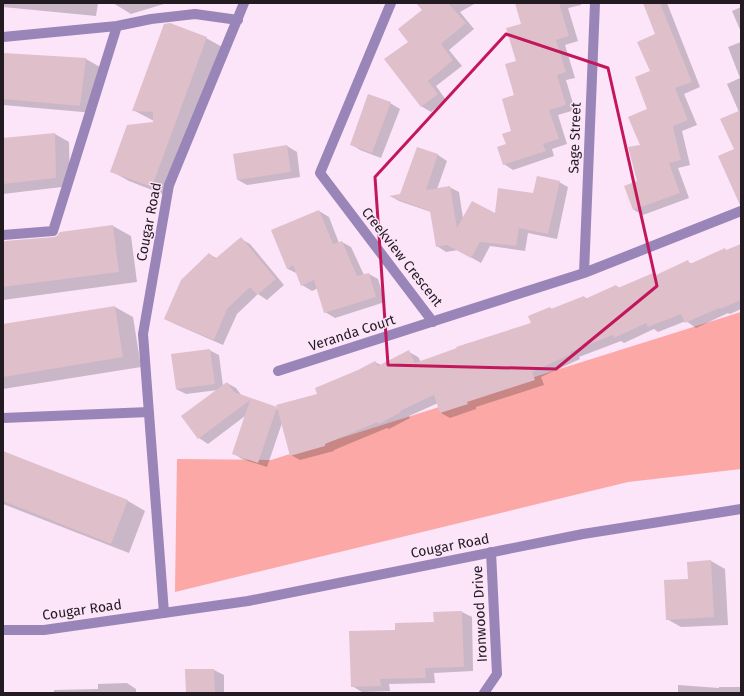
<svg xmlns="http://www.w3.org/2000/svg" width="744" height="696" font-family="'Fira Sans',sans-serif">
<style>
.green{fill:#fba8a6}
.shadow{fill:#0003}
.building{fill:#debfca}
.lines{fill:none;stroke-linecap:round;stroke-linejoin:round}
.minor{stroke:#9a85b8;stroke-width:10}
.tertiary{stroke:#9a85b8;stroke-width:10}
.marked{fill:none;stroke:#c2185b;stroke-width:3;stroke-linejoin:round}
.labels{text-anchor:middle;dominant-baseline:central;stroke-width:3;stroke-linejoin:round;paint-order:stroke}
.street-label{font-size:14px;fill:#231b22;stroke:#fce4f9}
</style>
<rect width="100%" height="100%" fill="#fce4f9"/>
<!-- green -->
<path class="green" d="M741,312v157l-113,13 -453,110 2,-133 94,1z"/>
<!-- shadow -->
<path class="shadow" d="M3,3h95l-2,13 -93,-9z
M113,3h54l-36,11z
M417,3h59l-16,9 14,17 -25,21 13,16 -26,20 10,14 -15,12 -10,-6 -12,-64 15,-31z
M516,3h65v2l-13,3 10,33 -13,4 10,33 -9,2 9,30 -17,5 9,29 -15,5 2,7 -41,14 -9,-6 3,-20 5,-13 5,-69 6,-38z
M645,3h22l33,84 -16,7 13,31 -15,6 8,34 -12,3 11,30 -46,17 -9,-5 7,-65 7,-36 9,-75z
M741,7v25l-9,-21z
M206,38l18,10 -54,149 -41,-16 -18,-10 43,-48v-2l-21,-11z
M741,42v146l-6,-39 4,-37 -12,-28 13,-6 -12,-31z
M3,54l83,5 14,8 -6,46 -91,-8z
M390,103l10,6 -19,49 -21,-8 -9,-6z
M55,134l14,8 1,44 -67,8v-55z
M287,146l10,6 3,25 -53,8 -9,-5 -4,-25z
M418,148l20,7 9,6 -10,28 12,-2 10,5 4,26 33,-3 63,-33 9,5 -11,52 -29,-6 -3,18 -35,-5 -9,17 -23,-13 -12,2 -9,-6 -6,-34 -32,-11 -7,-4 9,-2z
M319,211l10,6 10,26 3,-1 9,5 13,28 5,-1 9,5 7,23 -50,16 -10,-6 -7,-24 -6,3 -10,-6 -4,-11 -10,-5 -16,-38z
M113,226l18,10 6,46 -134,18v-57l51,-5z
M241,239l9,5 34,41 -17,15 -9,-6 -21,20 -14,31 -48,-21 -10,-5 44,-65 9,5z
M741,246v63l-11,5 -2,-1 -32,15 -10,-7 -28,11 -4,-3 -30,14 -3,-2 -42,16 1,2 -39,18 3,8 -68,22v2l-26,9 -9,-5 -3,-10 -29,13 1,2 -21,11 -2,-1 -53,22v1l-34,9 -9,-5 -9,-32 -15,44 -25,-8 -9,-6 12,-37 -37,28 -9,-6 19,-48 -32,4 -10,-5 33,-39 10,5 4,31 4,-3 9,5 6,8 36,13 40,-15 57,-32 6,3 28,-13 9,5 3,5 111,-39 18,-15 2,1 32,-12 4,2 28,-13 4,2 33,-13 2,1 33,-14 4,2z
M115,307l18,10 8,50 -138,22v-64z
M3,452l125,49 17,10 -16,42 -126,-49z
M711,561l14,8 3,56 -47,2 -14,-8 22,-39 -1,-17z
M462,612l10,5 1,54 -39,2 1,10 -46,1 1,7 -28,1 -10,-6 44,-56 39,-7 -1,-10z
M186,670h28l10,5v18h-37z
M127,683l9,6v4h-82v-3l44,-1v-5z
M678,685l41,3v-1h22v6h-63z"/>
<!-- building -->
<path class="building" d="M416,3h32l18,20 -25,21 12,16 -25,21 10,13 -17,13 -37,-48 24,-17 -10,-13 24,-19z
M515,3h44l10,33 -13,4 10,32 -9,3 9,30 -17,5 10,29 -16,5 3,7 -43,14 -6,-18 9,-3 -4,-10 9,-3 -9,-32 12,-4 -9,-31 11,-3 -10,-33 15,-4z
M643,3h17l32,79 -17,6 13,32 -15,6 8,34 -12,3 11,30 -47,17 -9,-24 13,-5 -9,-34 12,-2 -12,-28 19,-8 -12,-32 15,-6 -13,-29 18,-8z
M170,23l37,14 -55,150 -42,-15 17,-47 26,-3v-10l-21,-1 32,-87z
M3,53l83,5 -6,48 -77,-7z
M368,94l23,8 -19,51 -22,-8z
M741,110v95h-1l-22,-49 16,-7 -14,-30z
M55,133l1,45 -53,6v-46z
M287,145l4,27 -54,8 -4,-26z
M417,147l21,7 -12,36 24,-4 7,42 15,-27 23,12 3,-25 35,5 4,-17 23,5 -12,53 -29,-6 -3,18 -36,-4 -9,16 -24,-13 -11,2 -6,-36 -41,-15 11,-2z
M319,210l14,34 9,-3 15,35 12,-3 7,24 -52,16 -10,-33 -13,6 -8,-21 -6,4 -16,-39z
M113,225l6,47 -116,15v-45l2,-1 49,-4 3,-1 3,-4z
M241,237l35,42 -19,16 -7,-8 -23,22 -13,31 -50,-21 17,-39 28,-27 6,6z
M741,244v56l-21,9 -1,-1 -34,15 -4,-9 -33,13 -2,-4 -32,15 -1,-3 -43,17 1,2 -39,18 3,8 -68,22 1,2 -28,9 -6,-18 -34,16 1,1 -22,12 -1,-2 -53,22v2l-35,10 -13,-49 -19,56 -26,-9 18,-54 -52,39 -17,-23 46,-34 7,10 43,15 -1,-2 41,-11 -2,-6 43,-18 17,-9 3,5 31,-16 6,13 42,-15 -1,-1 75,-24 -3,-7 22,-9 1,2 33,-13 1,3 31,-14 2,3 35,-15 1,3 34,-16 2,4 35,-16 1,2z
M115,306l8,51 -120,20v-53z
M210,349l5,35 -39,5 -5,-35z
M3,451l125,49 -17,44 -108,-43z
M711,560l3,57 -48,3 -2,-40 24,-1 -1,-17z
M462,611l2,56 -39,1 1,10 -46,1 1,7 -30,1 -2,-56 46,-1v-7l39,-1 -1,-10z
M185,669h29l1,24h-29z"/>
<g class="lines">
<!-- minor -->
<path class="minor" d="M391,3l-71,170 113,149
M3,37l114,-11 34,-7 44,-5 43,6
M3,235l50,-4 64,-205
M584,273l11,-270
M278,371l306,-98 157,-62
M3,418l146,-6
M164,613l-21,-279 26,-149 75,-182
M484,693l13,-19 -6,-122"/>
<!-- tertiary -->
<path class="tertiary" d="M3,630h41l204,-29 335,-67 158,-25"/>
</g>
<!-- marked area -->
<path class="marked" d="M506,34l102,34 49,218 -101,83 -168,-4 -13,-188z"/>
<g class="labels">
<!-- street labels -->
<g class="street-label">
<text transform="translate(575 138) rotate(-88)">Sage Street</text>
<text transform="translate(149 222) rotate(-79)">Cougar Road</text>
<text transform="translate(402 257) rotate(52)">Creekview Crescent</text>
<text transform="translate(352 333) rotate(-18)">Veranda Court</text>
<text transform="translate(450 546) rotate(-11)">Cougar Road</text>
<text transform="translate(82 610) rotate(-8)">Cougar Road</text>
<text transform="translate(480 614) rotate(-93)">Ironwood Drive</text>
</g>
</g>
<!-- border -->
<rect width="744" height="696" fill="none" stroke="#231b22" stroke-width="8"/>
</svg>
